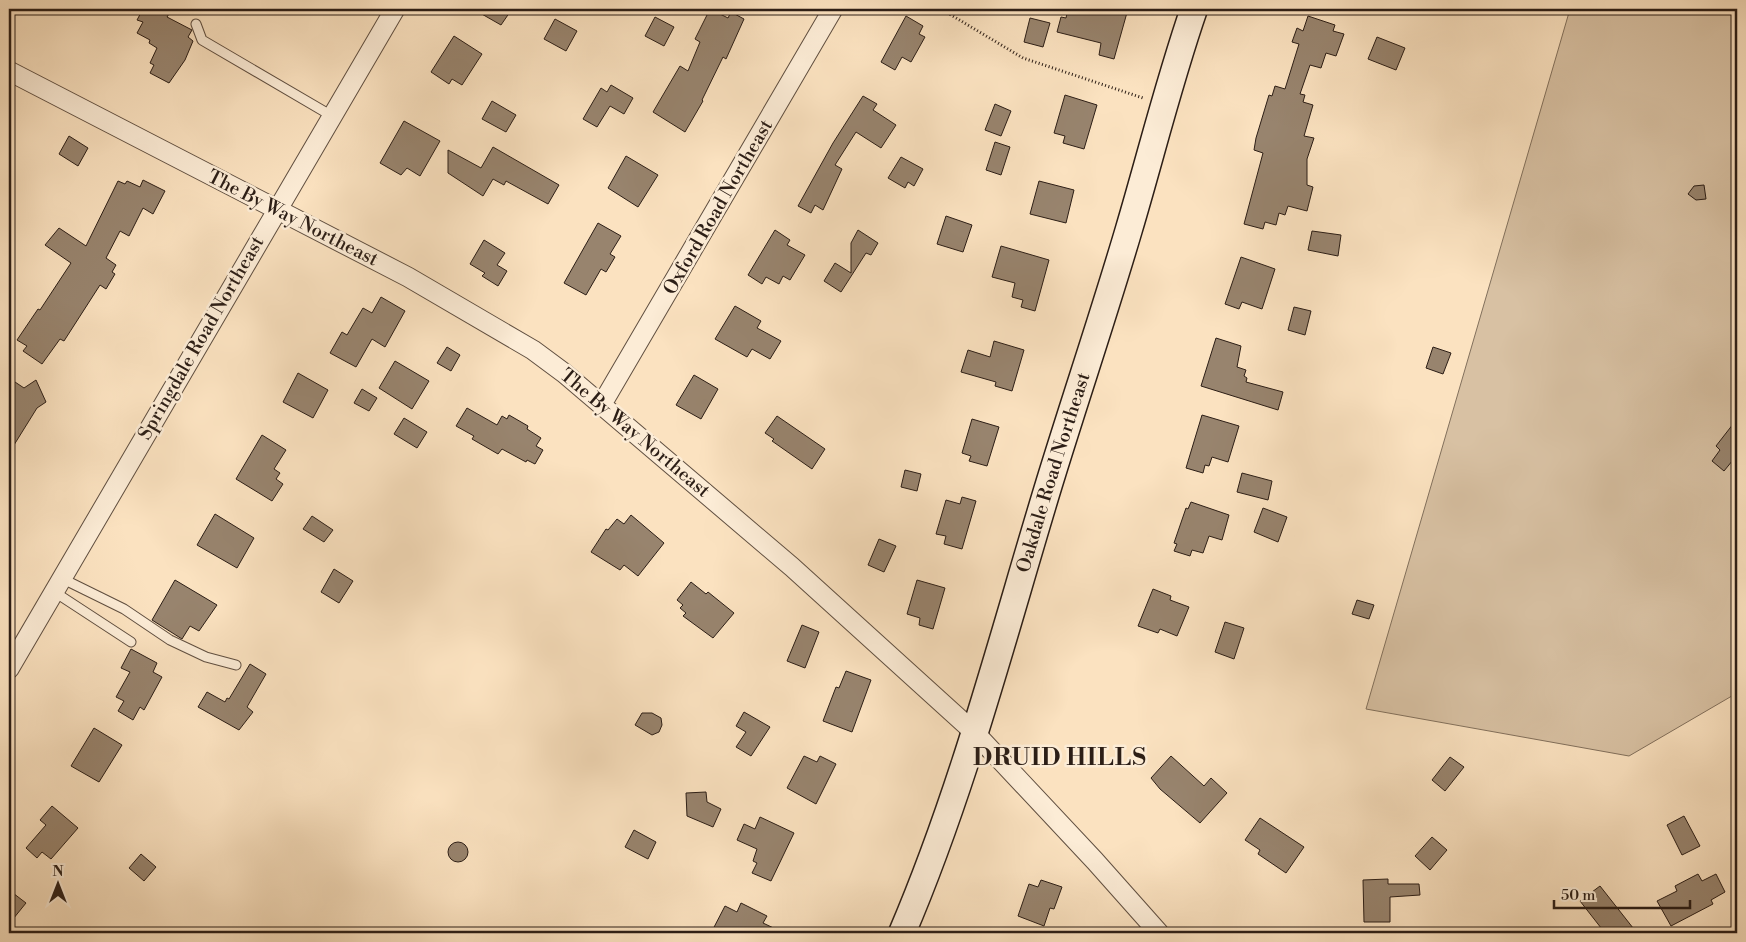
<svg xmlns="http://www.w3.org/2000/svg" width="1746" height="942" font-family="'Libre Bodoni',serif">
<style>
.green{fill:#d8c1a3;stroke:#82705c}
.building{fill:#98846e;stroke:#2c1e16}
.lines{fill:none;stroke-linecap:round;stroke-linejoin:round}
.lane-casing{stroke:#604f40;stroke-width:11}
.street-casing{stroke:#604f40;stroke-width:21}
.secondary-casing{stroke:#2c1e16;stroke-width:29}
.path{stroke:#2c1e16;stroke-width:3;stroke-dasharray:1 2.5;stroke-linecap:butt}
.lane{stroke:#fcecd6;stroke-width:9}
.street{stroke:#fcecd6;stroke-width:19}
.secondary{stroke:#fcecd6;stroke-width:26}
.labels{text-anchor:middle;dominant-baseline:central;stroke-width:5;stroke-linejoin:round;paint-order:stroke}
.street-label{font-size:19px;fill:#2c1e16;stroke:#fcecd6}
.district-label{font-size:24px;font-weight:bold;letter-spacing:1px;fill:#2c1e16;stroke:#fcecd6}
</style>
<rect width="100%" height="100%" fill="#fbe2c0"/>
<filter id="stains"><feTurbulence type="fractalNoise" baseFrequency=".004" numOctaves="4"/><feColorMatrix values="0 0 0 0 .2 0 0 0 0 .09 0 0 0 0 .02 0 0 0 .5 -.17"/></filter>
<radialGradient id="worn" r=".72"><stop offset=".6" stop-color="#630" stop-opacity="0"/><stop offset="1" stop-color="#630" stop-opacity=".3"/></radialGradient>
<!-- green -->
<path class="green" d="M1570,9h167v684l-108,63 -263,-47z"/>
<!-- building -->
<path class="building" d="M143,9h29l-5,8 25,13 -4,7 5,4 -8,19 -16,23 -19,-10 4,-8 -4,-2 7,-15 -8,-5 1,-3 -13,-7 6,-11 -6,-2z
M473,9h39l-11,16z
M710,9l18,9 3,-6 13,7 -18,40 -3,-2 -21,43 1,1 -18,31 -32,-20 27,-46 8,5 12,-29 -5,-3z
M1068,9h23l17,4 1,-4h19l-14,50 -15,-4 2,-12 -44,-11 4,-15 5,1z
M906,16l17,10 -4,8 6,3 -14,25 -9,-5 -7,13 -14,-8z
M1308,16l27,9 -2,6 11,3 -8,22 -10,-3 -5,15 -11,-3 -10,29 5,1 -2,7 10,3 -9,31 10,2 -7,21v26l6,2 -6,24 -19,-5 -3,9 -6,-2 -3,12 -11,-3 -2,7 -19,-5 19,-71 -9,-3 2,-12 13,-43 3,1 3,-10 10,3 14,-45 -7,-2 5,-14 6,3z
M655,17l19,10 -10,19 -19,-10z
M1030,18l20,5 -7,24 -19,-5z
M555,19l22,12 -11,20 -22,-12z
M454,36l28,18 -20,31 -10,-6 -3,5 -18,-12z
M1377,37l28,11 -9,22 -28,-11z
M611,85l22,13 -9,16 -14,-8 -13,21 -14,-8 18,-31 6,4z
M1065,95l32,10 -13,44 -21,-6 2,-7 -11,-3z
M863,96l14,8 -4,6 23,15 -15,23 -25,-16 -21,33 7,4 -19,41 -8,-5 -4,8 -13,-7 35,-63z
M492,101l24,14 -10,17 -24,-13z
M995,104l16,7 -10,25 -16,-6z
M404,121l36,20 -20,35 -13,-8 -6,7 -21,-12z
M69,136l19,12 -10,18 -19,-12z
M995,142l15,5 -9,28 -15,-5z
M493,147l66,38 -11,19 -42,-23 -2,4 -11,-6 -10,17 -35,-23v-23l33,18z
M626,156l32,19 -20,32 -30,-19z
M901,157l22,12 -9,17 -6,-4 -3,6 -17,-10z
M143,180l22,11 -12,23 -10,-6 -14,28 -9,-5 -14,27 10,7 -4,7 3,2 -9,15 -6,-4 -36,56 -4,-2 -18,25 -19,-13 4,-5 -10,-6 21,-31 2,1 31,-47 -26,-18 14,-17 27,18 32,-65 7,3 2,-3 13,6z
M1039,181l35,9 -8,33 -36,-9z
M1704,185l2,14 -10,1 -8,-6 6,-8z
M946,216l26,9 -9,27 -26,-8z
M598,223l23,13 -11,18 5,3 -9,15 -5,-3 -15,26 -22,-12z
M775,230l15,10 -3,5 18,10 -15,25 -7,-4 -4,8 -13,-7 -4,7 -14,-9z
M858,230l20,13 -7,12 -5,-2 -25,39 -17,-11 11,-18 16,10v-30z
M1312,231l29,4 -3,21 -30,-6z
M484,240l21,13 -8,12 10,6 -9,15 -16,-10 3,-3 -15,-9z
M1001,246l48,14 -14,51 -14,-4 2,-7 -11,-3 3,-14 -23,-6z
M1241,257l34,12 -13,40 -20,-7 -3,7 -14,-5z
M381,297l24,14 -20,36 -13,-8 -16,28 -26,-14 12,-21 5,3 16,-27 9,5z
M735,306l26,15 -4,7 24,13 -11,18 -18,-10 -5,8 -32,-18z
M1294,307l17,4 -6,24 -17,-5z
M1216,338l25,8 -4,21 9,3 -2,6 3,2 -1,4 37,10 -5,18 -77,-24z
M994,341l30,9 -12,41 -17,-5 1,-4 -35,-10 7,-22 22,7z
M447,347l13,8 -9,16 -14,-8z
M1433,347l18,6 -8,21 -17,-6z
M395,361l34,20 -17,28 -33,-21z
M298,373l30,17 -15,28 -30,-16z
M694,375l24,14 -17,30 -25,-14z
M9,378l15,10 12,-8 10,22 -9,6 -28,45z
M362,389l15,9 -8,13 -15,-8z
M467,408l30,17 5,-9 5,3 2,-4 19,11 -1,3 14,9 -5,8 7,4 -8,14 -8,-4 -1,2 -24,-13 -4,5 -26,-15 2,-3 -18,-10z
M1202,415l37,11 -11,36 -16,-5 -3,9 -4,-1 -2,8 -17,-5z
M777,416l48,33 -13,20 -40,-28 2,-2 -9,-6z
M404,418l23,14 -10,16 -23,-14z
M972,419l27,8 -12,39 -18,-5 2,-5 -9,-3z
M1737,419v36l-13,16 -12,-10 8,-11 -4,-4z
M262,435l24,15 -12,19 6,4 -4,6 7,5 -11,17 -36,-22z
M905,470l16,4 -4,17 -16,-4z
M1242,473l30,8 -4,19 -31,-8z
M962,497l14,4 -14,48 -18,-5 2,-8 -10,-2 10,-34 14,4z
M1191,502l38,13 -7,25 -13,-4 -6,17 -11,-3 -2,6 -16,-5 3,-7 -3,-1 12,-35 2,1z
M1263,508l24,9 -9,25 -24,-10z
M215,514l39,24 -17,30 -40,-23z
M631,515l33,28 -26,33 -14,-11 -4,5 -29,-18 15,-23 2,1 9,-11 7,5z
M312,516l21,14 -9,12 -21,-13z
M879,539l17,7 -12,26 -16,-7z
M334,569l19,12 -14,22 -18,-11z
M175,580l42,25 -18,26 -9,-5 -8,13 -30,-19z
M917,580l28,8 -12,41 -14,-4 1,-7 -13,-4z
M691,582l15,12 2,-2 26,21 -21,25 -30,-22 3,-3 -6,-5 3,-3 -6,-5z
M1153,589l18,7 -1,4 19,7 -12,29 -17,-7 -2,4 -20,-7z
M1357,600l17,5 -5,14 -17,-5z
M1225,622l19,6 -10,31 -19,-7z
M802,625l17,7 -14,36 -18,-7z
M131,649l26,14 -4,9 9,5 -18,33 -4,-3 -7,13 -15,-9 6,-10 -8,-4 14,-25 -9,-4z
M250,664l16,10 -19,33 6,5 -14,18 -41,-23 9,-15 18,10 2,-4 2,1z
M846,671l25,9 -19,52 -29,-11 13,-34 3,1z
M744,712l26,15 -19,29 -15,-9 10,-15 -10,-6z
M642,713h10l9,5 1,7 -3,7 -7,3 -17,-10z
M94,728l28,17 -23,37 -28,-16z
M804,756l13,6 3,-6 16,8 -20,40 -29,-16z
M1171,756l33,30 7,-8 16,15 -27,30 -40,-34 -9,-11z
M1450,757l14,10 -19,24 -13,-11z
M706,792l1,10 14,7 -8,18 -26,-11 -1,-23z
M52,806l26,22 -27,31 -9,-7 -5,6 -11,-10 20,-23 -6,-5z
M1684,816l16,30 -18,9 -15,-30z
M760,817l34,16 -23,48 -19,-8 5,-10 -4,-2 4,-12 -20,-9 7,-16 11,5z
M1260,818l44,29 -18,26 -28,-19 2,-4 -15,-10z
M634,830l22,12 -8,17 -23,-12z
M1432,837l15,13 -17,20 -15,-14z
M448 852a10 10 0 1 1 20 0a10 10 0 1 1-20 0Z
M141,854l15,13 -12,14 -15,-13z
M1698,874l4,7 14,-7 9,18 -14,8 2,4 -42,22 -14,-25 20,-10 -2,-5z
M1388,879v5h31l1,11 -30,2v25h-26l-1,-42z
M1041,880l21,7 -8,22 -4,-1 -6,18 -26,-10 11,-32 9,3z
M1600,886l37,47h-32l-25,-32z
M9,890l17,13 -17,21z
M741,903l26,13 -4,7 21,10h-73l14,-27 12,6z"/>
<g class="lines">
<!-- lane casing -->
<g class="lane-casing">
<path id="lane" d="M196,24l6,16 130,76
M61,578l63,31 46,31 36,17 30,8
M53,591l78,51"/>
</g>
<!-- street casing -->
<g class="street-casing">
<path id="street" d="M9,71l399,206 125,73 31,23 228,194 183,166 120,128 64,72
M602,404l231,-395
M9,669l386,-660"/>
</g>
<!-- secondary casing -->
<g class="secondary-casing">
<g id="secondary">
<path id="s1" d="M902,933c62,-145 101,-298 147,-449 26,-85 55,-170 80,-255 22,-74 40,-148 65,-220"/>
</g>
</g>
<!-- path -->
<path class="path" d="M941,9l82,49 120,40"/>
<!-- lane -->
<use href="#lane" class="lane"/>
<!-- street -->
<use href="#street" class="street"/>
<!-- secondary -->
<use href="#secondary" class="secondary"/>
</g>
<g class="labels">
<!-- street labels -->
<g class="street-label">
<text transform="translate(718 207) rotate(-60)">Oxford Road Northeast</text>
<text transform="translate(293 218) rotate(27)">The By Way Northeast</text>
<text transform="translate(201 338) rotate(-60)">Springdale Road Northeast</text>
<text transform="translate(635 433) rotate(40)">The By Way Northeast</text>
<text stroke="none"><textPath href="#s1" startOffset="485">Oakdale Road Northeast</textPath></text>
</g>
<!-- district labels -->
<g class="district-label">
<text x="1060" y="758">DRUID HILLS</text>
</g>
</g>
<!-- margin -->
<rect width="1746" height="942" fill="none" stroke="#fbe2c0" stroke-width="30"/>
<rect x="10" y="10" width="1726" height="922" fill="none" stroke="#2c1e16" stroke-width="2.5"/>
<rect x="15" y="15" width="1716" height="912" fill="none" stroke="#2c1e16"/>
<!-- north arrow -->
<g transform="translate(58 884)" stroke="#fcecd6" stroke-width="4" paint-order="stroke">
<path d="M0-4L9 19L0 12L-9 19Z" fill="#2c1e16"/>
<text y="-8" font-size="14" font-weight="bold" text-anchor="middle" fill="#2c1e16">N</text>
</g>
<!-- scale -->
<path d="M1554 900v8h136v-8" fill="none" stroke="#2c1e16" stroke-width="2.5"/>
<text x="1561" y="900" font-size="15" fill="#2c1e16" stroke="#fcecd6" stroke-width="4" paint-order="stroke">50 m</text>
<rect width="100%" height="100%" filter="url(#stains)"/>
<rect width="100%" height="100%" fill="url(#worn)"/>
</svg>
